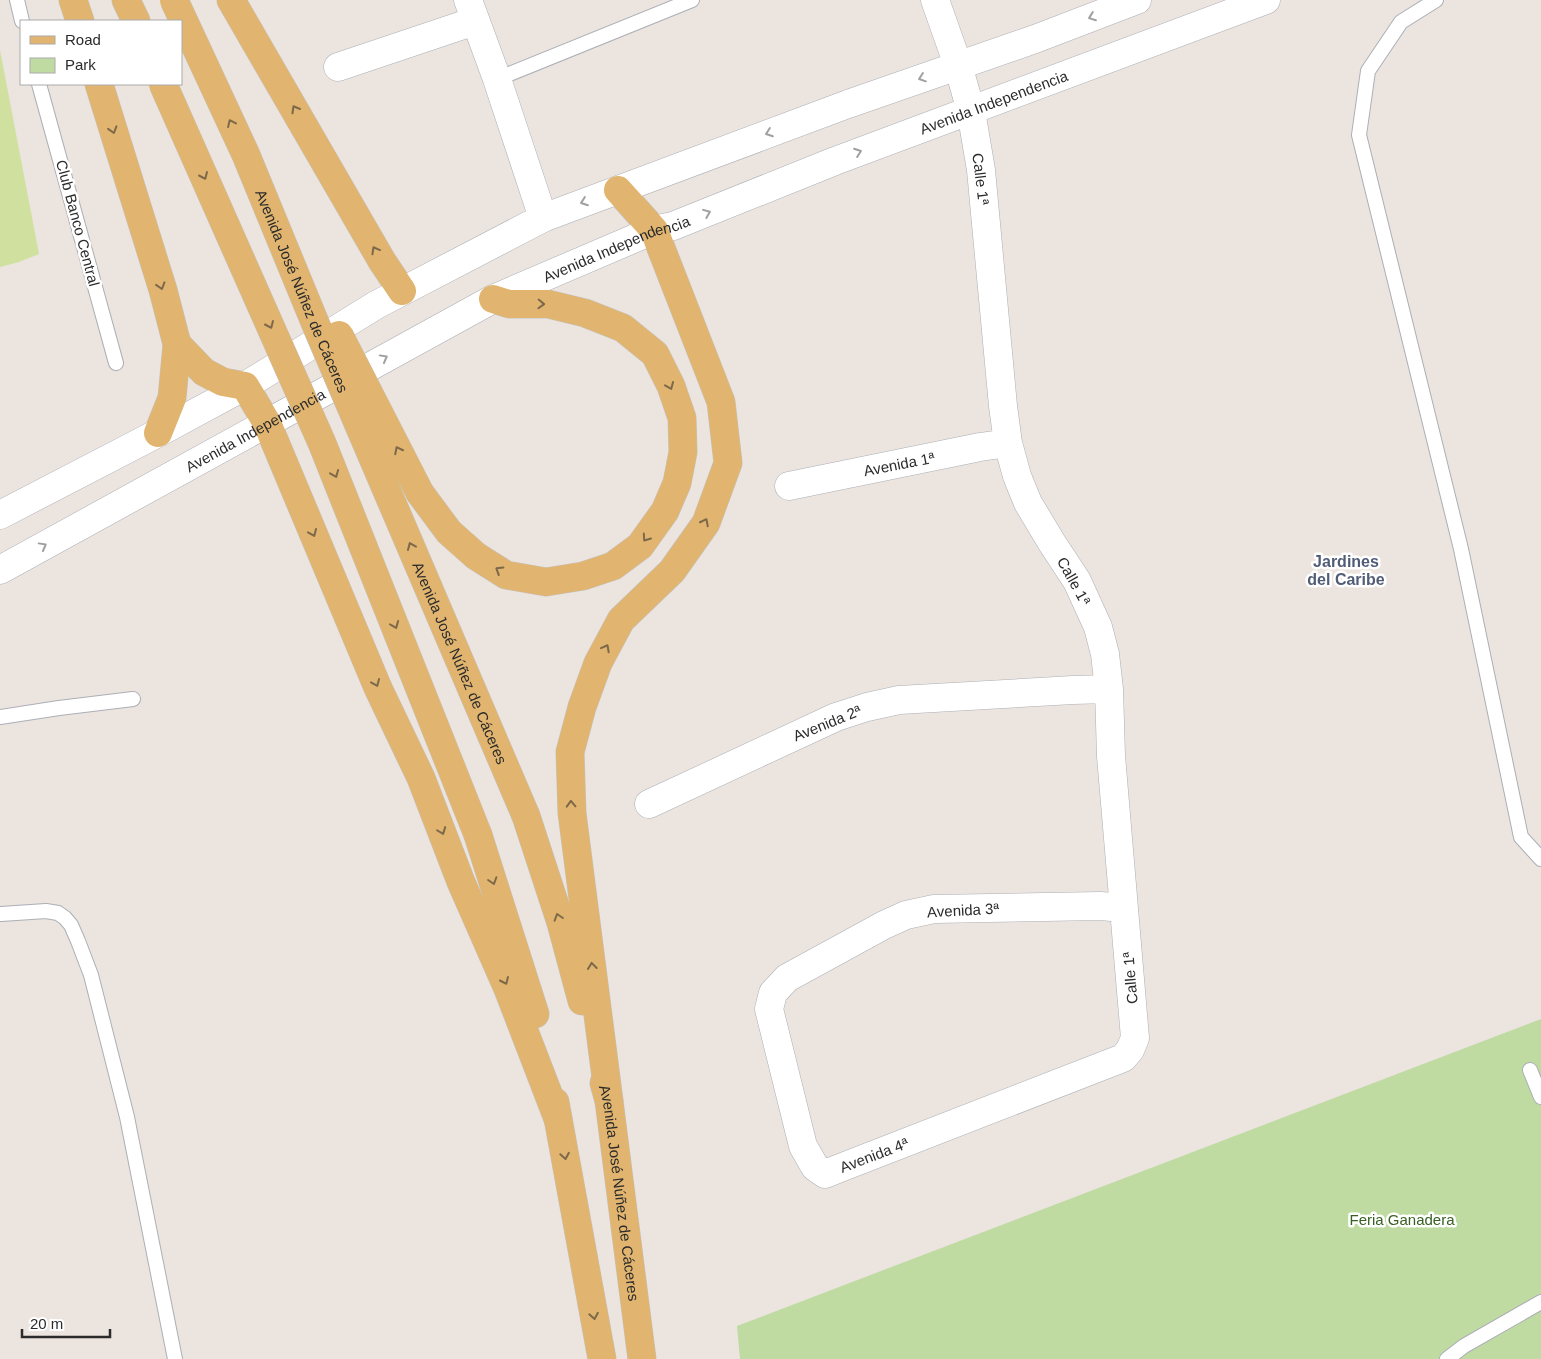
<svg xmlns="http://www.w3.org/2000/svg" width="1541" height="1359" font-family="Helvetica,sans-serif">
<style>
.green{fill:#bfdba2}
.pitch{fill:#d0e19f}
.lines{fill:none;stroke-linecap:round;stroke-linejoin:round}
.lane-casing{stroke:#acafb6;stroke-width:16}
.street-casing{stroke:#acafb6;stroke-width:29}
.secondary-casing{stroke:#acafb6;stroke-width:29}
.primary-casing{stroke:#c4c4c4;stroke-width:29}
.lane{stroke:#fff;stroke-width:14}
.street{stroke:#fff;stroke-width:28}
.secondary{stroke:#fff;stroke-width:28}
.primary{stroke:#e1b56f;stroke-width:28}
.primary-bridge-casing{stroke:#c4c4c4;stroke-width:29;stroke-linecap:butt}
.primary-bridge{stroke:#e1b56f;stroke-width:28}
.oneway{stroke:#a0a0a0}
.oneway2{stroke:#7d694a}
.labels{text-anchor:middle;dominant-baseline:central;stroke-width:5;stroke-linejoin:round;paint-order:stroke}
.street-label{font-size:15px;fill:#2b2b2b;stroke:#fff}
.park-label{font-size:15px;fill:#396123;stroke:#fff}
.neighbourhood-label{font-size:16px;font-weight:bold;fill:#515d77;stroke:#fff}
</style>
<rect width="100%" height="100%" fill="#ebe4df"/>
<!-- green -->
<path class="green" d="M1541,1019v340h-801l-3,-33z"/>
<!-- pitch -->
<path class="pitch" d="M0,50l39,204 -20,8 -19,5z"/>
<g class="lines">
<!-- lane casing -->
<g class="lane-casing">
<path id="lane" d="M17,0l5,21
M1436,0l-35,22 -33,49 -9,64 102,414 60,288 20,22
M497,79l195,-79
M39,84l77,279
M0,717l59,-9 74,-9
M1,914l45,-3 12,2 7,5 6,7 7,16 13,34 36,142 48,242
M1530,1070l11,27
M1447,1359l17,-13 77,-44"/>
</g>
<!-- street casing -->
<g class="street-casing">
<path id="street" d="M468,0l29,79 46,139
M935,0l23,65 13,46 10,59 22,236 5,37 9,33 11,27 24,40 25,38 21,46 7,27 4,35 2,67 24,282 -5,12 -7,8 -283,110 -15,6 -10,-7 -12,-21 -34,-137 4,-16 14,-15 97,-53 22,-10 28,-6 166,-3 24,2
M338,67l137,-46
M789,486l191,-39 28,-4
M649,804l187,-87 31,-10 32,-7 174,-10 36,-1"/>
</g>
<!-- secondary casing -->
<g class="secondary-casing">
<g id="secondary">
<path d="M0,515l158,-82 87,-47 131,-81 167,-87 305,-114 187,-65 102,-39"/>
<path id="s1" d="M0,570l493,-271 161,-69 19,-4 162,-65 431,-161"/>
</g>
</g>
<!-- primary casing -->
<g class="primary-casing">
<g id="primary">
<path d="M73,0l7,21"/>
<path d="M126,0l10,21"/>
<path d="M231,0l151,261 20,30"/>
<path d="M99,84l64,206 14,54 -5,54 -14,35"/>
<path d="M177,344l27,28 19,10 22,4 22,37 111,265 43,90 40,104 47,107 50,130"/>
<path d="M420,493l29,39 27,24 30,19 40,7 37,-6 30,-10 27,-20 25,-35 12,-28 6,-31 -1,-34 -11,-32 -16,-32 -32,-26 -38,-15 -37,-9h-39l-16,-5"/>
<path d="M526,816l35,107 21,78"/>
<path d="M478,835l57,179"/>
<path id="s2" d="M604,1083l5,18 33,258"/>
<path d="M609,1101l-37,-288 -2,-61 12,-45 16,-44 23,-43 51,-49 34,-48 22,-60 -7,-61 -67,-172 -36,-40"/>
<path d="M555,1102l47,257"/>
</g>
</g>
<!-- lane -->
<use href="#lane" class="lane"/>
<!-- street -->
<use href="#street" class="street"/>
<!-- secondary -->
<use href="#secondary" class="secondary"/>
<!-- primary -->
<use href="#primary" class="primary"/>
<!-- primary-bridge casing -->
<g class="primary-bridge-casing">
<g id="primary-bridge">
<path id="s3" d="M174,0l72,155 70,170 210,491"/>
<path d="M163,84l159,359 156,392"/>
<path d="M339,335l81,158"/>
</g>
</g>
<!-- primary-bridge -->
<use href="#primary-bridge" class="primary-bridge"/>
</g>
<!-- one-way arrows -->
<defs><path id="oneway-chevron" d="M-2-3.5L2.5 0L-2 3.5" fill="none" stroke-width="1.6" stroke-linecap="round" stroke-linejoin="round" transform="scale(1.25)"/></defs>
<g class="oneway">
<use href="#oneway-chevron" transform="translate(1092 17) rotate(159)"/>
<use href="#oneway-chevron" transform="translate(922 78) rotate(161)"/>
<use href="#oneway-chevron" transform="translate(769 133) rotate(160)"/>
<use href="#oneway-chevron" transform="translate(858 152) rotate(-20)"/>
<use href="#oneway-chevron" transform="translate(584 202) rotate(160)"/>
<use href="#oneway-chevron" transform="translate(707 213) rotate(-22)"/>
<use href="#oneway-chevron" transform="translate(384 358) rotate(-29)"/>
<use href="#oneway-chevron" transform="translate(43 546) rotate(-29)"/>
</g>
<g class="oneway2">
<use href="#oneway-chevron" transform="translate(295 109) rotate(-120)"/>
<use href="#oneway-chevron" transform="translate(231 123) rotate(-115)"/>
<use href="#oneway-chevron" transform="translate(113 130) rotate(73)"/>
<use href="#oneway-chevron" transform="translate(204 176) rotate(66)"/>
<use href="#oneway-chevron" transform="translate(375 250) rotate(-119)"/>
<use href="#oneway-chevron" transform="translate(161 286) rotate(73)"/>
<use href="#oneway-chevron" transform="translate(541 304) rotate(2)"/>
<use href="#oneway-chevron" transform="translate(270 325) rotate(66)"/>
<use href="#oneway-chevron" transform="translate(670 386) rotate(67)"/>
<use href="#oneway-chevron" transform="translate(398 450) rotate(-117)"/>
<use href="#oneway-chevron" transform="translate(335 474) rotate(68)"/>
<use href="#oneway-chevron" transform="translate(705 522) rotate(-63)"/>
<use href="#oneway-chevron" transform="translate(313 533) rotate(67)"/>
<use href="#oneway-chevron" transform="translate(646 538) rotate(125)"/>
<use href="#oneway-chevron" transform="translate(411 546) rotate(-113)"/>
<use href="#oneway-chevron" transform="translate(499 570) rotate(-148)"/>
<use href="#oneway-chevron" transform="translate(395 625) rotate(68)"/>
<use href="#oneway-chevron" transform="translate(606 648) rotate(-62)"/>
<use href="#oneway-chevron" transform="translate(376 683) rotate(67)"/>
<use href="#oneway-chevron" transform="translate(571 804) rotate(-92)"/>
<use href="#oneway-chevron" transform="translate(442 831) rotate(69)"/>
<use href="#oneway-chevron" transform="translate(493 881) rotate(72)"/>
<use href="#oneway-chevron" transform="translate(558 917) rotate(-108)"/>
<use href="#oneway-chevron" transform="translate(592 966) rotate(-97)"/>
<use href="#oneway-chevron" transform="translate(505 981) rotate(66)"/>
<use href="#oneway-chevron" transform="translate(565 1156) rotate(80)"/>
<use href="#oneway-chevron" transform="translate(594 1316) rotate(80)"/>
</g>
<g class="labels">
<!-- street labels -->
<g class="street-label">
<text stroke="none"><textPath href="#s1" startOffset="1101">Avenida Independencia</textPath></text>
<text transform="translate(981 179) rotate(83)">Calle 1ª</text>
<text transform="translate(78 223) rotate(75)">Club Banco Central</text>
<text stroke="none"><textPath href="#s1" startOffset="696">Avenida Independencia</textPath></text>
<text stroke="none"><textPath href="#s3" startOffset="318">Avenida José Núñez de Cáceres</textPath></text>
<text stroke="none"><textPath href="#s1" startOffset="291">Avenida Independencia</textPath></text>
<text transform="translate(899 464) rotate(-11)">Avenida 1ª</text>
<text transform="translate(1074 581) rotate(61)">Calle 1ª</text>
<text stroke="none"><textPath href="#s3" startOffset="722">Avenida José Núñez de Cáceres</textPath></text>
<text transform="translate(827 723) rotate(-22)">Avenida 2ª</text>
<text transform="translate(963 910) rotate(-3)">Avenida 3ª</text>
<text transform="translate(1130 978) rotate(-95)">Calle 1ª</text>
<text transform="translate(874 1155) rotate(-21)">Avenida 4ª</text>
<text stroke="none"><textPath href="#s2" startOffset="111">Avenida José Núñez de Cáceres</textPath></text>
</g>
<!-- park labels -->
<g class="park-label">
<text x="1402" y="1219">Feria Ganadera</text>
</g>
<!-- neighbourhood labels -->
<g class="neighbourhood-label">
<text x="1346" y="561">Jardines<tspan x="1346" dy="18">del Caribe</tspan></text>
</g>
</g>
<!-- legend -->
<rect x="20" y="20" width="162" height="65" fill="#ffffff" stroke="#aaaaaa"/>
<rect x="30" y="36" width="25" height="8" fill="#e1b56f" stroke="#aaaaaa"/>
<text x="65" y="45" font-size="15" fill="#2b2b2b">Road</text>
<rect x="30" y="58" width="25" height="15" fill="#bfdba2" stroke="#aaaaaa"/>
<text x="65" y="70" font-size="15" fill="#2b2b2b">Park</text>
<!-- scale -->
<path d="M22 1329v8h88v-8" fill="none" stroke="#2b2b2b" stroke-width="2.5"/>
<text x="30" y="1329" font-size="15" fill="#2b2b2b" stroke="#ffffff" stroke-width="4" paint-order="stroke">20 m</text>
</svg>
